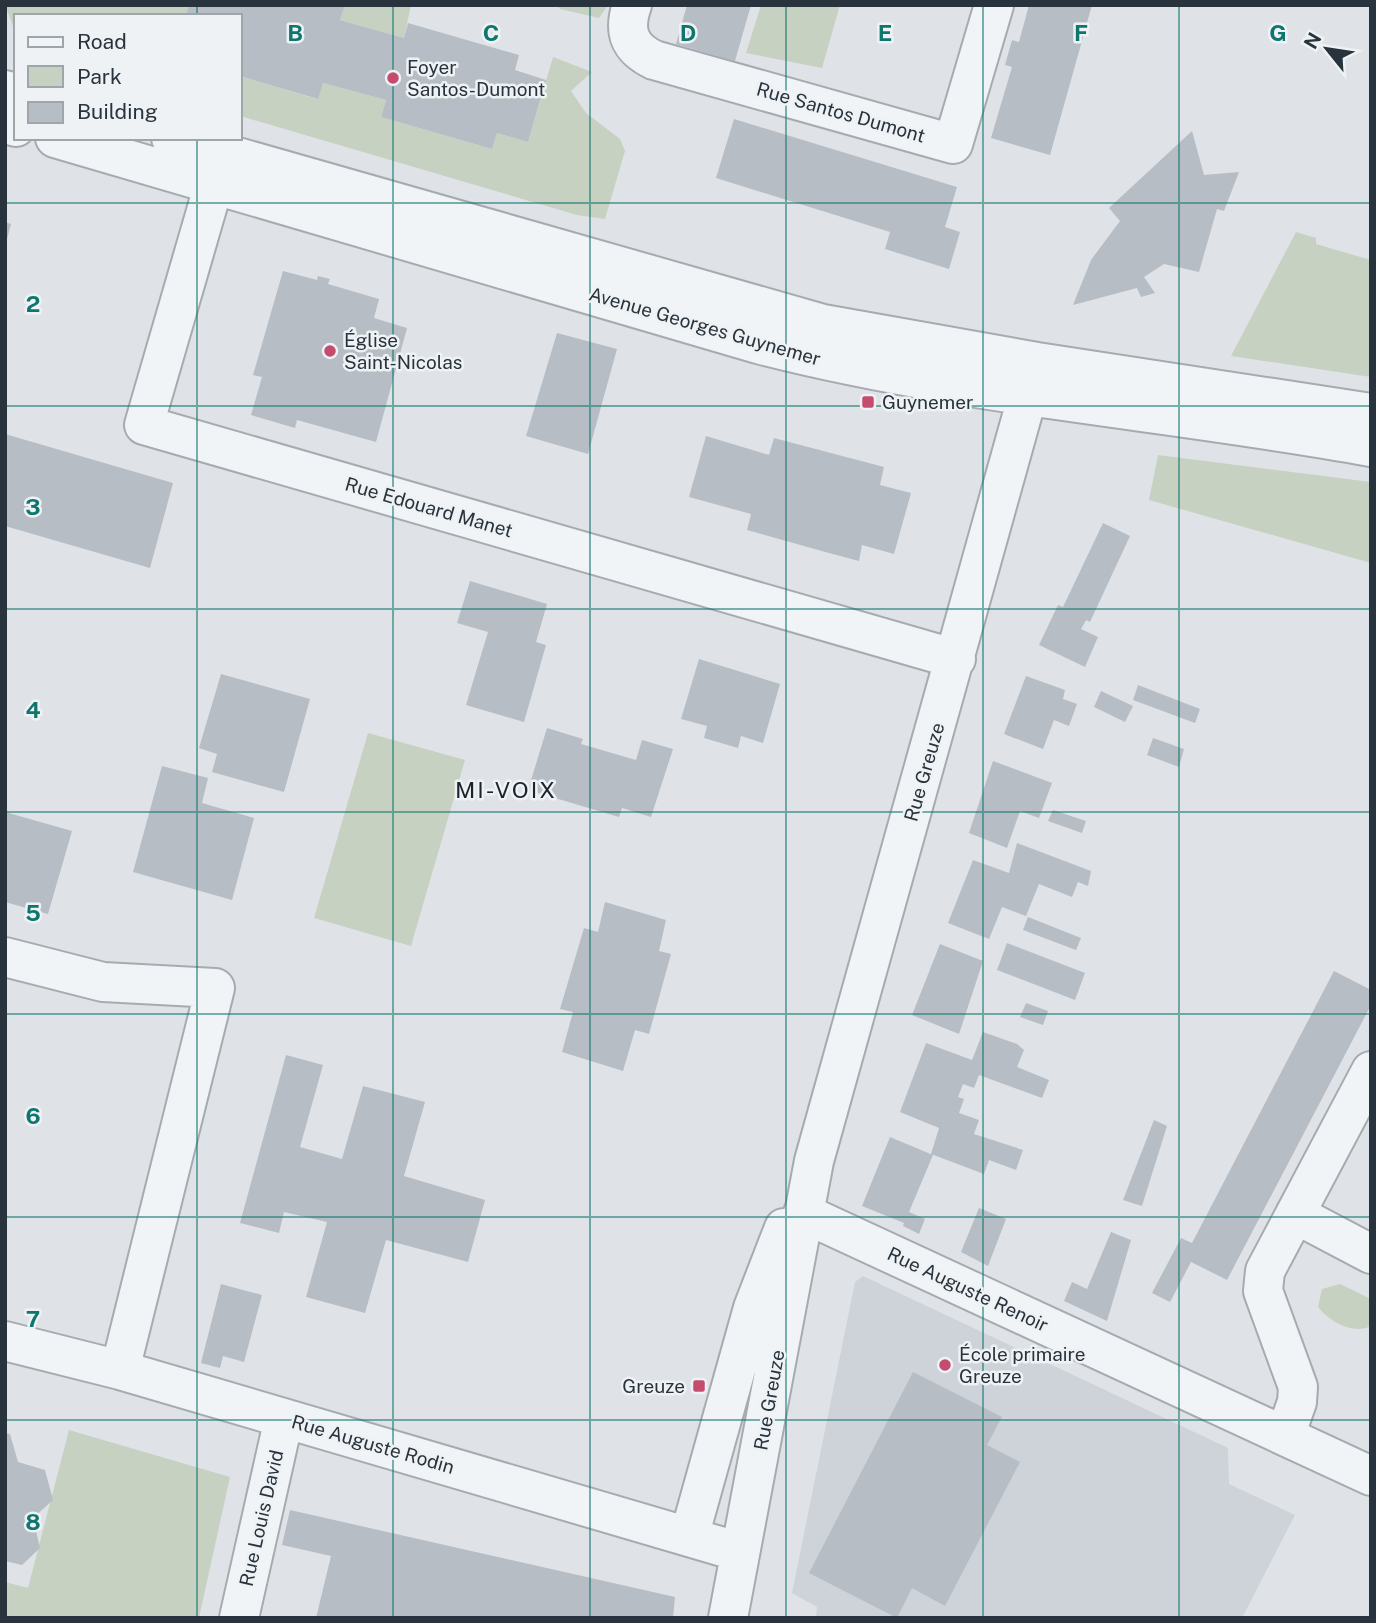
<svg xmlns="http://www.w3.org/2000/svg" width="1376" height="1623" font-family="'Public Sans',sans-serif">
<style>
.built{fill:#cdd3d9}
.green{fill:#c7d1c1}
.building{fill:#b7bdc4}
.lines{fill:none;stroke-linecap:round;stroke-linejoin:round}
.minor-casing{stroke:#a5abb1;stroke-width:42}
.minor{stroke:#f1f4f6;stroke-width:38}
.grid{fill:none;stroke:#0f766e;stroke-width:2;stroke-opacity:0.55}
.poi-dot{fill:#c44c6e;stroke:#eef2f5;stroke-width:2.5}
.labels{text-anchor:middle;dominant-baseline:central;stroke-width:5;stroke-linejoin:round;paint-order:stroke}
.poi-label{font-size:19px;fill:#29333d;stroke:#eef2f5;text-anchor:start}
.street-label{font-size:19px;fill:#29333d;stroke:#eef2f5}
.quarter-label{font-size:23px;letter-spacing:2px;fill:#1b242e;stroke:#eef2f5}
.grid-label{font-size:23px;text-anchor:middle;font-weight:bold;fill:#0f766e;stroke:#eef2f5;stroke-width:5;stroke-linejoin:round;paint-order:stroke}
</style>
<rect width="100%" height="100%" fill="#dfe3e7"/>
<!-- built -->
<path class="built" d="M863,1276l365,172 1,36 66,31 -53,103h-426l1,-11 -25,-14 63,-311z"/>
<!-- green -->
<path class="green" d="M5,5h184l-3,11h-170v18z
M345,5h66l-7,33 -64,-18z
M556,5h52l-9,13 -39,-9z
M761,5h79l-18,63 -76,-15z
M553,57l39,15 -21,19 15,22 34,26 5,12 -20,68 -28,-4 -337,-99v-40l77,23 6,-16 63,17 -5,17 111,32 5,-16 31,9z
M1296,232l20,6v6l55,16v117l-140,-21z
M1158,455l213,27v81l-222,-63z
M368,733l97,27 -54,186 -97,-28z
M1340,1284l31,15 -2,28c-18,7 -40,-6 -51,-20l4,-18z
M69,1430l161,47 -31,141h-194v-36l23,6z"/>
<!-- building -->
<path class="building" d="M189,5h156l-5,15 64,18 4,-15 111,32 -4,15 31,10 -18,62 -31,-9 -5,16 -111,-32 5,-17 -63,-17 -5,16 -78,-23v-60h-54z
M687,5h64l-16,56 -59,-17z
M1029,5h63l-42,150 -59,-17 21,-71 -7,-2 7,-25 7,2z
M734,119l223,68 -12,40 15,5 -11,37 -64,-20 5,-17 -174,-54z
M1192,131l12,44 35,-3 -15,39 -7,-2 -18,63 -35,-8 -20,13 11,16 -14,4 -4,-9 -64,17 18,-45 29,-39 -11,-13z
M5,222l6,2 -5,19h-1z
M283,271l34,9 1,-4 12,3 -2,5 51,15 -5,19 33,10 -31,114 -79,-22 -2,8 -44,-13 11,-38 -9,-2z
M557,333l60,16 -29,105 -62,-18z
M5,434l168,49 -23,85 -145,-42z
M706,436l63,19 5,-17 110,29 -4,18 31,8 -17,61 -32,-9 -3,16 -30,-8 -82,-23 4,-16 -62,-17z
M1103,523l27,13 -40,86 -4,-2 -5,9 17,8 -13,30 -46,-22 19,-40 5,2z
M470,581l77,23 -11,38 10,3 -22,77 -58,-17 22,-73 -31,-9z
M699,659l81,25 -17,59 -22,-7 -3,12 -34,-10 3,-12 -26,-7z
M221,674l89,25 -26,93 -72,-20 5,-18 -18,-6z
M1026,676l39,14 -2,9 14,5 -8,22 -15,-6 -11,29 -39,-15z
M1138,685l62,24 -5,14 -62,-23z
M1101,691l32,15 -8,16 -31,-15z
M547,728l36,11 -2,5 55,16 6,-20 31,9 -22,68 -29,-9 -3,9 -91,-27z
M1153,738l31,11 -5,18 -32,-12z
M993,761l59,22 -13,35 -19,-7 -13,37 -38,-15z
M162,766l46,12 -6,25 52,15 -22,82 -99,-28z
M1053,810l33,11 -4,12 -34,-12z
M5,812l67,19 -24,83 -43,-12z
M1017,843l74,28 -3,15 -10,-4 -6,15 -33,-13 -13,32 -24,-9 -13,32 -41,-16 25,-63 36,13z
M605,902l61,18 -7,31 12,3 -22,80 -14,-4 -12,41 -61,-19 11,-40 -13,-3 24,-81 14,4z
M1028,917l53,21 -5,12 -53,-20z
M1007,943l78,30 -10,27 -78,-30z
M940,944l43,17 -24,73 -47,-19z
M1334,971l37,19v15l-144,275 -36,-18 -21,40 -18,-9 29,-55 11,5z
M1026,1003l22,8 -5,14 -23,-8z
M983,1032l34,12 7,6 -7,17 32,13 -7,18 -63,-23 -5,13 -11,-4 -5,13 6,2 -5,14 20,7 -5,14 49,16 -7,20 -27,-10 -5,14 -53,-20 8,-26 -39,-16 26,-69 46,17z
M286,1055l37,10 -23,82 42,12 21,-73 62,16 -21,74 81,24 -17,62 -82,-22 -21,73 -59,-16 21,-75 -43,-10 -5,21 -39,-10z
M1154,1120l13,6 -25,80 -19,-6z
M890,1137l43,18 -24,57 16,7 -6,15 -16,-8 1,-3 -42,-17z
M979,1208l27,11 -18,47 -27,-14z
M1111,1232l20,8 -24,81 -43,-20 8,-19 15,7z
M221,1284l41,11 -18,67 -21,-6 -3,12 -19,-5z
M913,1372l89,45 -15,28 33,17 -75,144 -33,-18 -15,30 -88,-45z
M5,1433l5,1 8,28 27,8 8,30 -20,18 7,30 -18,17 -17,-4z
M290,1510l385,87 -2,21h-357l15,-62 -49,-11z"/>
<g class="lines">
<!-- minor casing -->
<g class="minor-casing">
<path id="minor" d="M632,5c-9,26 -3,43 22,55l299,84 41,-139
M5,90l11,3
M5,124l11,3
M55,138l703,206c201,52 409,66 613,103
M171,138l652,186 214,38 334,51
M214,184l-70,241 812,234
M5,957l98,25 112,6 -95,382
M803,1213l568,263
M1295,1214l76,40
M5,1341l115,29 620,182
M1285,1436l12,-34 1,-15 -35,-96 2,-20 106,-200
M689,1537l64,-229 31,-80
M239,1618l45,-200
M728,1618l86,-457 223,-799"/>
</g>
<!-- minor -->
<use href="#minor" class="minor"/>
</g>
<!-- grid -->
<path class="grid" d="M197,5v11M393,5v1613M590,5v1613M786,5v1613M983,5v1613M1179,5v1613M197,138v1480M5,203h1366M5,406h1366M5,609h1366M5,812h1366M5,1014h1366M5,1217h1366M5,1420h1366"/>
<!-- markers -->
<g class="poi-dot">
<circle cx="393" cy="78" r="7"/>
<circle cx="330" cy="351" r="7"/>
<rect x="861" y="395" width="14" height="14" rx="3.5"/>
<circle cx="945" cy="1365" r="7"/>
<rect x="692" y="1379" width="14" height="14" rx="3.5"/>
</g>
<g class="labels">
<!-- poi labels -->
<g class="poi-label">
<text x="407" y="67">Foyer<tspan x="407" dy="22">Santos-Dumont</tspan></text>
<text x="344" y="340">Église<tspan x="344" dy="22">Saint-Nicolas</tspan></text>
<text x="882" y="402">Guynemer</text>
<text x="959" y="1354">École primaire<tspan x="959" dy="22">Greuze</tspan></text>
<text x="685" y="1386" text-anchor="end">Greuze</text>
</g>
<!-- street labels -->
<g class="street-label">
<text transform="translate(841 112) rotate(16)">Rue Santos Dumont</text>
<text transform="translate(705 326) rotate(16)">Avenue Georges Guynemer</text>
<text transform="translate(429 507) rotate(16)">Rue Edouard Manet</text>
<text transform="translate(924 772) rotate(-74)">Rue Greuze</text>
<text transform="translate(968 1289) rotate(25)">Rue Auguste Renoir</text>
<text transform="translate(769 1400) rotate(-80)">Rue Greuze</text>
<text transform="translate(373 1444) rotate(16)">Rue Auguste Rodin</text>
<text transform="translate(261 1518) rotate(-77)">Rue Louis David</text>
</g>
<!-- quarter labels -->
<g class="quarter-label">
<text x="506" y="789">MI-VOIX</text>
</g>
</g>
<g class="grid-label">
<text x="295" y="41">B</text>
<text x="491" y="41">C</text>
<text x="688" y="41">D</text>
<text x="885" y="41">E</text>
<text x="1081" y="41">F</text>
<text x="1278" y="41">G</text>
<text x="33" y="312">2</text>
<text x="33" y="515">3</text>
<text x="33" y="718">4</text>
<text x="33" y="921">5</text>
<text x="33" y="1124">6</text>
<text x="33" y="1327">7</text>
<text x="33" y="1530">8</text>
</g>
<!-- border -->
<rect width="1376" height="1623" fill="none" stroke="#29333d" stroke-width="14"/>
<!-- legend -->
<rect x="14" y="14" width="228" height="126" fill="#eef2f5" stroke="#9fa6ab" stroke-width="2"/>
<rect x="28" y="37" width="35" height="10" fill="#f1f4f6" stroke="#9fa6ab" stroke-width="2"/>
<text x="77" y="49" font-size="21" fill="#29333d">Road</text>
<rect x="28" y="66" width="35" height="21" fill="#c7d1c1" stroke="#9fa6ab" stroke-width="2"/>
<text x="77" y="84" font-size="21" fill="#29333d">Park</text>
<rect x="28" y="102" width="35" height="21" fill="#b7bdc4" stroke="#9fa6ab" stroke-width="2"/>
<text x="77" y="119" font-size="21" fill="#29333d">Building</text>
<!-- north arrow -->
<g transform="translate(1327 49) rotate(300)" stroke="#eef2f5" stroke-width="5" paint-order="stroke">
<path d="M0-5L12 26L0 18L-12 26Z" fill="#29333d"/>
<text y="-10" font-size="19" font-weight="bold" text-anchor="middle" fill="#29333d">N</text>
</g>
</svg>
